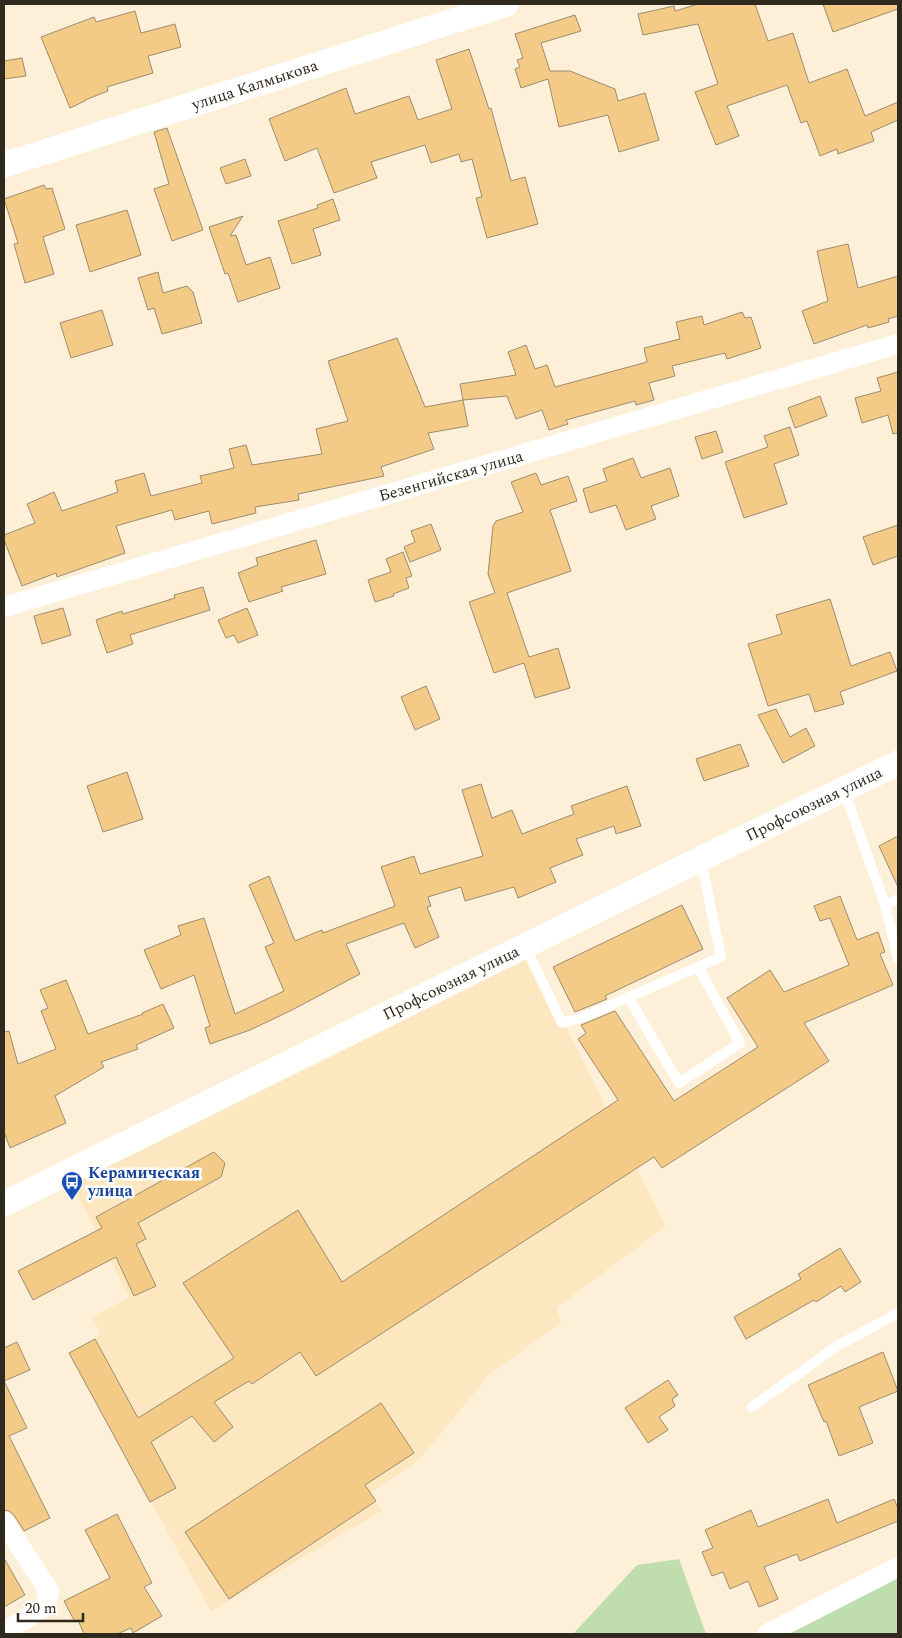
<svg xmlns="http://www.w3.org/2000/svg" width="902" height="1638" font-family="Spectral,serif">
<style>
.built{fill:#fde7c1}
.green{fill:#c0dead}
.building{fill:#f3cb87;stroke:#9d8c70}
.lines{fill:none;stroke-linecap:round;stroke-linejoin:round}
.service{stroke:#fff;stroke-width:10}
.minor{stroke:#fff;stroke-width:20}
.tertiary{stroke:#fff;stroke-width:25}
.labels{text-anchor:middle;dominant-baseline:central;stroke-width:5;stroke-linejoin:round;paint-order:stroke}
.street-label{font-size:16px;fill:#30291d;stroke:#fff}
.transit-label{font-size:16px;font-weight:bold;fill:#164399;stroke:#fff;text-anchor:start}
</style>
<rect width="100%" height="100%" fill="#fef0d8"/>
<!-- built -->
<path class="built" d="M525,946l141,280 -110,82 6,14 -72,52 -72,87 -48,32 12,18 -171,100 -142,-258 26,-14 5,-6 -8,-16 37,-19 -40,-81 -24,-43z"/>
<!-- green -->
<path class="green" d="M679,1559l27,75h-133l64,-69z
M898,1567v67h-131z"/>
<!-- building -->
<path class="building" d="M698,4h57l13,37 25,-8 16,50 38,-14 18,47 33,-14v18l-27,12 3,9 -36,13 -1,-5 -17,7 -13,-35 -6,2 -14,-38 -60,21 12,30 -23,9 -21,-53 23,-8 -20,-60 -55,11 -5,-21 36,-8 1,5z
M823,4h75v5l-65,23z
M135,11l6,22 34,-9 6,23 -33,9 5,17 -46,14 1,4 -23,9v1l-15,7 -29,-71 53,-20 2,5z
M575,15l6,16 -40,12 9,28h20l45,18 3,12 27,-8 14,47 -40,12 -11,-37 -49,12 -11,-48 -27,9 -6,-19 5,-2 -3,-7 6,-2 -8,-24z
M469,49l20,60 2,-1 20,73 14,-4 13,47 -51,14 -11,-40 6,-1 -10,-38 -11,3 -2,-8 -28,9 -6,-18 -54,17 6,16 -43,15 -17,-45 -32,13 -16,-42 77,-31 9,26 54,-18 9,24 34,-11 -16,-49z
M22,58l4,18 -22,3v-18z
M167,128l36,102 -31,11 -18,-52 15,-5 -15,-52z
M245,159l6,17 -25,8 -6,-16z
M44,185l2,4 6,-1 13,41 -22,8 11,37 -29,9 -11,-39 4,-1 -14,-44z
M333,199l7,21 -27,9 8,26 -29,9 -14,-43 40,-13 -1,-3z
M127,210l14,45 -51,17 -14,-47z
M243,216l-13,20 6,-1 10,30 24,-8 10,31 -42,14 -10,-29 -3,1 -16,-47z
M848,244l10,44 40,-12v40l-10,3 1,3 -21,6 -1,-3 -53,19 -12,-33 26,-10 -11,-50z
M158,272l5,21 24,-7 6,6 9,31 -40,11 -8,-26 -6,2 -10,-32z
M102,310l11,35 -42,13 -11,-35z
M742,312l3,6 6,-1 10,31 -34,11 -2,-6 -53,13 3,10 -26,7 5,17 -18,5 -1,-4 -69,19 2,4 -19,6 -7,-20 -26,9 -9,-23 -44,4 -3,-16 56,-9 -8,-23 18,-7 9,24 12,-4 8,22 92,-25 -3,-14 36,-9 -4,-17 26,-6 2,9z
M397,338l28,69 38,-7 5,26 -40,7 6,16 -53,18 3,9 -86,18 1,6 -44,7 1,6 -44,11 -3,-13 -34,9 -3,-10 -56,16 9,27 -68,24 -1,-4 -34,13 -18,-46v-5l31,-12 -8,-19 27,-12 8,19 56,-19 -3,-11 29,-8 7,23 51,-13 -2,-7 34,-8 -5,-19 17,-4 6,20 70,-11 -6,-25 32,-8 -20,-60z
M898,372v61l-5,1 -5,-19 -26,8 -7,-25 26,-7 -4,-13z
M820,396l7,20 -32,12 -7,-20z
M790,427l9,28 -25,9 13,40 -43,14 -19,-56 43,-15 -4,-11z
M716,431l7,21 -21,7 -7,-22z
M633,458l8,20 29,-10 9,28 -28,10 5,13 -30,11 -10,-25 -26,8 -7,-24 24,-8 -4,-12z
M536,473l5,12 27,-9 9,25 -27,9 21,61 -64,22 22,64 29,-9 12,40 -35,10 -11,-35 -30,10 -25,-71 26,-9 -7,-19 5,-48 3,-5 27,-9 -12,-30z
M431,524l10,26 -31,12 -6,-15 11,-5 -4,-11z
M898,525v31l-25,9 -10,-28z
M316,540l10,34 -45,13 2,4 -34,11 -11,-29 20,-8 -2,-7z
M403,552l9,24 -6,2 3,10 -16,6 1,2 -19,6 -7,-22 23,-8 -5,-13z
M203,587l7,23 -80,25 3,9 -26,9 -11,-33 26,-9 1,3 52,-16 -1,-3z
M830,599l21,67 39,-14 7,19 -57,21 4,12 -29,8 -6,-18 -41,12 -20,-62 34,-10 -6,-19z
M63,608l8,27 -29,9 -8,-28z
M247,608l11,27 -20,8 -4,-8 -8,3 -8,-18z
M426,686l14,33 -25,11 -14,-33z
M776,709l14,28 16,-9 9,18 -32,17 -25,-48z
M740,744l9,22 -45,15 -8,-22z
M127,772l16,47 -40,13 -16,-46z
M481,784l11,34 20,-8 10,24 52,-20 -3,-8 56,-20 14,40 -25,8 -2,-8 -38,13 7,16 -33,13 6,14 -38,16 -4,-11 -49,14 -4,-14 -33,10 3,9 -4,1 12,30 -24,11 -11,-25 -58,21 14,30 -70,37 -40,19 -40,14 -5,-16 5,-2 -16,-51 -33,14 -17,-39 37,-15 -3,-9 26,-8 31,96 49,-23 -19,-44 9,-4 -25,-58 20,-9 26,65 27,-11 1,3 72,-27 -14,-39 33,-11 6,18 63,-18 -21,-66z
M898,836v51l-19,-41z
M840,896l17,44 21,-8 7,20 -5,2 13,31 -89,38 25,38 -167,107 -8,-11 -338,219 -16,-24 -48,32 -3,-3 -35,21 19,25 -19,15 -22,-26 -41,26 25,46 -26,14 -81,-149 26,-14 43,79 96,-60 -51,-75 115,-73 44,72 276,-182 -40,-61 8,-6 -5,-8 34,-14 59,90 84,-54 -31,-49 43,-28 14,22 65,-27 -19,-47 -10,3 -6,-15z
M682,905l21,44 -98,47 2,3 -32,13 -22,-45z
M66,980l22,54 55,-20 -1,-1 21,-9 11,24 -38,17 2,4 -37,13 3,5 -49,29 11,27 -56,25 -6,-16v-100l5,-1 9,33 38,-15 -15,-38 7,-3 -8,-18z
M214,1152l11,11 -4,14 -83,46 8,16 -10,5 20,42 -22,10 -18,-39 -83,43 -15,-29 84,-43 -6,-11z
M840,1248l21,34 -16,10 -4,-6 -25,16 -2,-2 -68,39 -12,-22 67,-38 -3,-5z
M17,1342l13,28 -26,11 23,47 -18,8 41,82 -26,13 -10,-16 -5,-4 -5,-1v-162z
M883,1352l15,39 -39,16 14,36 -34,13 -13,-35 -2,1 -16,-37z
M668,1380l10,15 -6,4 3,7 -16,11 9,13 -20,13 -23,-35z
M381,1403l33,50 -49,32 11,16 -147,98 -44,-67z
M828,1499l9,24 57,-24 4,9v13l-98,40 -3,-7 -33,13 14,32 -19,8 -11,-26 -18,8 -7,-17 -11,4 -10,-24 11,-4 -8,-18 46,-20 7,17z
M117,1514l35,69 -8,4 18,29 -29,17 -2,-5 -14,6h-33l-6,-14 -3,2 -11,-21 46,-23 -25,-48z
M4,1558l21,37 -21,12z"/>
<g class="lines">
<!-- service -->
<path class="service" d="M844,790l41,115 13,-6
M885,905l13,53
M525,946l37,77 19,-5 140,-61 -20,-97
M628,997l51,86 61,-40 -42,-76
M752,1407l85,-61 61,-33"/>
<!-- minor -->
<path class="minor" d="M4,607l894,-263
M4,1522l45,69 -4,16 -41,25
M767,1634l131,-67"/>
<!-- tertiary -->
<path class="tertiary" d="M4,165l502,-161
M4,1204l743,-368 151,-73"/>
</g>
<!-- icons -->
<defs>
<g id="bus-pin" transform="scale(1.125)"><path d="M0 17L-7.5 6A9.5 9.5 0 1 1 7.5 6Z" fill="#1a4fb4" stroke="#fff"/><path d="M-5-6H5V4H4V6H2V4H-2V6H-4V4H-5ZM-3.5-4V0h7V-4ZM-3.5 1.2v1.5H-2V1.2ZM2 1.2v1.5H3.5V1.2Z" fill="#fff"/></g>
</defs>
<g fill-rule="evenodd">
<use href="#bus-pin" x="72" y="1182"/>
</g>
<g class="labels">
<!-- street labels -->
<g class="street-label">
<text transform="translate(255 85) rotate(-18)">улица Калмыкова</text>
<text transform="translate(451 476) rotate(-16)">Безенгийская улица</text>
<text transform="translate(814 804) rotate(-26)">Профсоюзная улица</text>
<text transform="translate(451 983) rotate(-26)">Профсоюзная улица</text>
</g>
<!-- transit labels -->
<g class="transit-label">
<text x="88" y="1173">Керамическая<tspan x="88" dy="18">улица</tspan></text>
</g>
</g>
<!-- border -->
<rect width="902" height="1638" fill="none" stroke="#30291d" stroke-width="10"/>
<!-- scale -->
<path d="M18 1613v8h65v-8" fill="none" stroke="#30291d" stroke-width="2.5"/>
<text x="25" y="1613" font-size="15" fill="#30291d" stroke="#ffffff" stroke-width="4" paint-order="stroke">20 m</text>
</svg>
